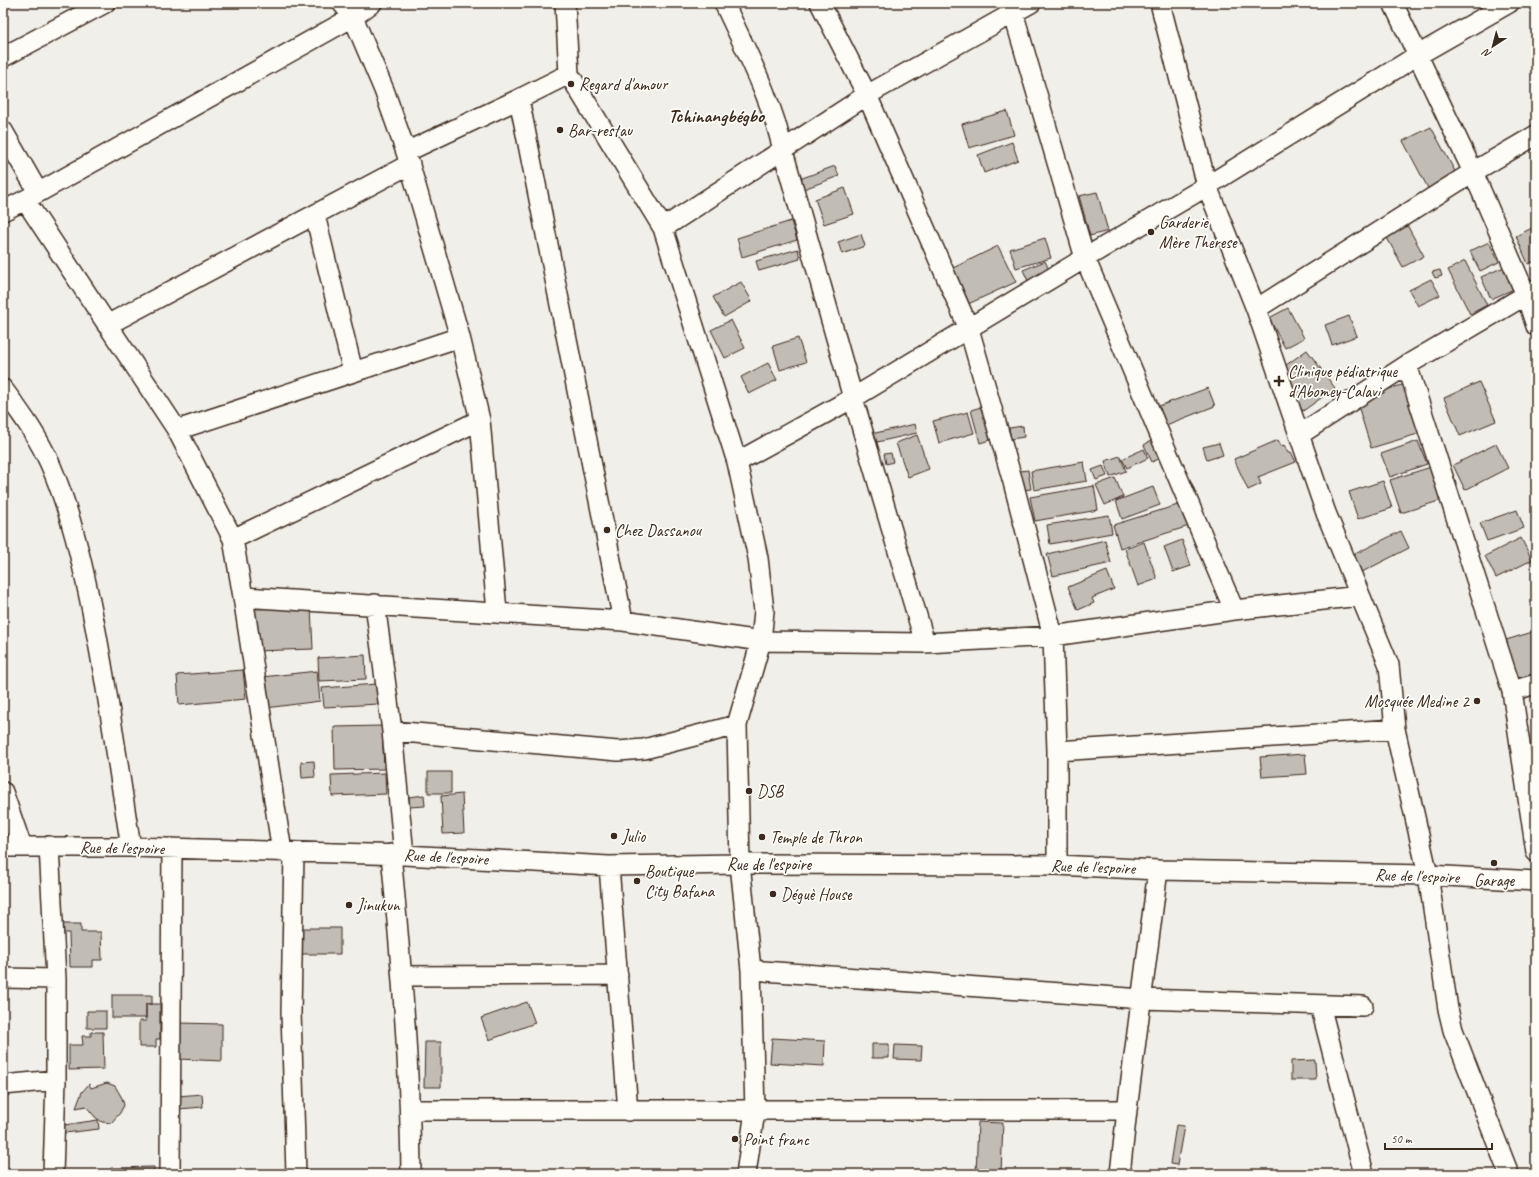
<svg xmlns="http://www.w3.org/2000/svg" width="1539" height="1177" font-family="Caveat,sans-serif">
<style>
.building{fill:#c1bcb4;stroke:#3b2a1e}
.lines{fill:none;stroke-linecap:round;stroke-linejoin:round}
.minor-casing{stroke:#3b2a1e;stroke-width:22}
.minor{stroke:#fdfcf7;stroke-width:19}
.poi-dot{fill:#3b2a1e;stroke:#fdfcf7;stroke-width:1.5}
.labels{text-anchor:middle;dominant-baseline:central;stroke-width:3.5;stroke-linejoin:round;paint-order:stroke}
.poi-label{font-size:17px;fill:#3b2a1e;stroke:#fdfcf7;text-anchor:start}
.street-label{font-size:17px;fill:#3b2a1e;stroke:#fdfcf7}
.quarter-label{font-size:19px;font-weight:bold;fill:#3b2a1e;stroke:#fdfcf7}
</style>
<rect width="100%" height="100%" fill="#f1efea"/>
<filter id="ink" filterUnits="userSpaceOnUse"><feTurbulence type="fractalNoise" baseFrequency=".025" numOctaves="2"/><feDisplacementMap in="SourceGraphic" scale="8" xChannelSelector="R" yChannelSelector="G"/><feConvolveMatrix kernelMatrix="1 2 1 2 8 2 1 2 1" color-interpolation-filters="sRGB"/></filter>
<g filter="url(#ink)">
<!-- building -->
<path class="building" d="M1007,111l7,24 -45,13 -7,-24z
M1431,127l26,48 -28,15 -26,-49z
M1012,142l6,18 -34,13 -6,-18z
M835,166l4,10 -38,14 -4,-10z
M845,188l9,26 -30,10 -9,-25z
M1097,192l11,39 -18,5 -11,-40z
M791,221l6,19 -55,17 -5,-19z
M1407,225l17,31 -21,11 -17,-31z
M1534,227l2,5v29l-8,3 -12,-28z
M861,234l4,12 -23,8 -4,-12z
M1045,238l6,20 -35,10 -6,-19z
M1489,242l10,20 -19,9 -10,-20z
M998,246l18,36 -50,23 -17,-35z
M798,249l2,10 -41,12 -3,-10z
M1045,261l5,11 -22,9 -5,-11z
M1465,261l22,44 -17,9 -22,-44z
M1504,267l10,22 -23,10 -10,-22z
M1440,270l2,6 -7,2 -3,-6z
M1431,279l9,16 -22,11 -9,-16z
M741,282l11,19 -28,16 -11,-20z
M1288,308l16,30 -19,10 -16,-30z
M1349,316l8,20 -25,9 -7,-20z
M731,320l14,28 -20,10 -14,-28z
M798,338l8,24 -26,8 -7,-24z
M1307,350l28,38 -32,23 -28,-38z
M768,363l9,17 -28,14 -8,-17z
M1479,382l17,39 -36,15 -16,-38z
M1405,384l16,49 -50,15 -15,-49z
M1208,388l7,18 -49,19 -7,-19z
M981,407l9,33 -10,3 -9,-33z
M968,412l6,21 -35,10 -6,-22z
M915,424l2,9 -44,10 -2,-9z
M1023,426l1,11 -13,2 -2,-11z
M917,435l12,34 -21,8 -12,-34z
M1152,440l9,18 -9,4 -8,-17z
M1278,440l3,6 3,-1 4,8 3,-1 5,10 -38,15 3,7 -13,6 -14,-31z
M1418,441l9,23 -37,13 -9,-23z
M1219,443l4,12 -16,5 -4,-13z
M1496,444l12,24 -43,22 -12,-25z
M1144,449l4,9 -21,10 -5,-9z
M891,453l2,9 -7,2 -2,-10z
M1120,456l6,15 -16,6 -5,-16z
M1084,462l3,19 -53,9 -3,-19z
M1103,466l4,10 -11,4 -4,-10z
M1431,467l11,33 -41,13 -11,-33z
M1028,470l3,19 -8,1 -3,-19z
M1115,478l8,19 -18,8 -9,-20z
M1383,481l9,27 -34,11 -9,-27z
M1094,486l4,24 -63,11 -5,-24z
M1153,487l7,18 -38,14 -6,-18z
M1181,504l8,22 -69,22 -7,-23z
M1517,510l7,18 -37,13 -7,-18z
M1109,515l3,18 -62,11 -3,-19z
M1401,531l8,17 -47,24 -9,-17z
M1521,538l11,22 -36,18 -11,-22z
M1105,540l6,23 -58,13 -6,-22z
M1182,540l9,26 -18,6 -9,-25z
M1144,542l13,37 -19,7 -13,-37z
M1107,571l7,18 -22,9 2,5 -16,7 -10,-23z
M311,607l2,42 -58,2 -2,-42z
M1536,631v42l-18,5 -12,-38z
M365,655l1,24 -47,2 -1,-23z
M243,670l3,29 -67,6 -2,-30z
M317,671l3,30 -54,7 -4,-31z
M377,684l2,20 -55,3 -2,-19z
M382,726l2,43 -49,1 -1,-43z
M1536,746v30l-3,-29z
M1305,754l2,20 -45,3 -2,-20z
M314,761l1,16 -13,1 -1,-16z
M428,772h23v21h-23z
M385,773l1,21 -54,2 -1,-21z
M462,794l2,39 -21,1 -2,-38z
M424,795l1,11 -15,1 -1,-10z
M61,924h20v8h20l1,28h-9v7h-23l-1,-34h-7z
M300,928h40v26h-40z
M112,995h40v9h-6v14h-34z
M527,1002l8,21 -46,17 -8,-22z
M146,1004h14v35h-4v8h-17v-26h7z
M87,1011h19v17h-19z
M179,1023l43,1v37l-44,-2z
M91,1032h12l1,37 -35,1v-25h14l-1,-9h9z
M772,1038l53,3 -1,25 -54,-3z
M425,1042h16v45h-17z
M872,1044h17v14h-17z
M895,1045l27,1 -1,14 -27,-1z
M1315,1060l1,20h-25v-19z
M107,1083l8,3 7,12 2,7 -4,8 -9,10 -9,-1 -7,-5 -9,-11 -10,2 6,-16 7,-8 2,4z
M202,1094l1,13 -24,2 -1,-13z
M98,1120l1,9 -34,4 -1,-8z
M978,1122l25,1 -2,51h-25z
M1176,1125l8,1 -7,39 -7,-1z
M154,1167v7h-43v-6z"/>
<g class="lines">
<!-- minor casing -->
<g class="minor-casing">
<path id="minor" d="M342,3l11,14 31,73 22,62 54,185 20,83 17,192
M565,3l4,71 94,154 74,234 21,96 6,53 -3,30 -24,84 3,139 11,106 4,141 -9,63
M724,3c22,48 48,96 59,148l70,247 72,245
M820,3l47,92 102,234 44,153 40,154 4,115v114
M1160,3l47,183 49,123 70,204 63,152 6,64 33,146 20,134 5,21 56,144
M1393,3l80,169 53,123 10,31
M1013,12l72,246 149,352
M3,57l102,-54
M519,99l104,522
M3,131l35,61
M406,152l113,-53 50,-25
M25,200l152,230 56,109 10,58 39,255
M3,211l22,-11 328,-183 19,-14
M315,215l38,157
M663,228l204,-133 164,-92
M1256,309l217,-137 63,-37
M107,325l303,-161
M1407,365l105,326 24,161
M3,389c18,24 36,49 48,77 20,47 31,96 41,145 16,78 26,157 39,236
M177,430l283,-93
M1299,435l108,-70 129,-76
M737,462l116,-64 232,-140 122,-72 211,-131 91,-52
M233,539l247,-119
M243,597l380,24 138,20 164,2 128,-7 181,-26 126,-14
M375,604l17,127 12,124
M1512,691l24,-7
M392,731l226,20 26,-2 93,-24
M1057,751l338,-22
M3,792l19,55
M49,846l7,133v101l-3,94
M3,847h128l273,8 205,11 131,-2 317,1 101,5 270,5 108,6
M294,853l-3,159 5,162
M391,854c10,107 19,213 20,320
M609,866l19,245
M751,970l391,29 221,7
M402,976l216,-1
M3,978l53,1
M1320,1005l44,169
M3,1085l53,-5
M410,1110h717
M170,1174l2,-325
M1120,1174l7,-64 31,-240"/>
</g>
<!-- minor -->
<use href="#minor" class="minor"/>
</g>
</g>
<!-- markers -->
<g class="poi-dot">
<circle cx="571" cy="84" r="4"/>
<circle cx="560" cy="130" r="4"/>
<circle cx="1151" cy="232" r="4"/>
<path d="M1277 375h4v4h4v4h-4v4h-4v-4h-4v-4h4z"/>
<circle cx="607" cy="530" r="4"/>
<circle cx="1477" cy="701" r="4"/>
<circle cx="749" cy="791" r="4"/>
<circle cx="614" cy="836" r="4"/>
<circle cx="762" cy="837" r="4"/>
<circle cx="1494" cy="863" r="4"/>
<circle cx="637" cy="881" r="4"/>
<circle cx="773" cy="894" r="4"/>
<circle cx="349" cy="905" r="4"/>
<circle cx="735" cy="1139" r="4"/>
</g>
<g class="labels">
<!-- poi labels -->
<g class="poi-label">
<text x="579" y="84">Regard d'amour</text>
<text x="568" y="130">Bar-restau</text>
<text x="1159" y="222">Garderie<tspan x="1159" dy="20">Mère Therese</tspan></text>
<text x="1288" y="371">Clinique pédiatrique<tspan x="1288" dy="20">d’Abomey-Calavi</tspan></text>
<text x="615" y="530">Chez Dassanou</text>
<text x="1469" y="701" text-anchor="end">Mosquée Medine 2</text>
<text x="757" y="791">DSB</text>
<text x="622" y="836">Julio</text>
<text x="770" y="837">Temple de Thron</text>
<text x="645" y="871">Boutique<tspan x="645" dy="20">City Bafana</tspan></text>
<text x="1494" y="880" text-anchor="middle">Garage</text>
<text x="781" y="894">Déguè House</text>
<text x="357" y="905">Jinukun</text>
<text x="743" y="1139">Point franc</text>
</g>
<!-- street labels -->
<g class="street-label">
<text transform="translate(122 848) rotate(1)">Rue de l'espoire</text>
<text transform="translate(446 857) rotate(3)">Rue de l'espoire</text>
<text x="769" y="864">Rue de l'espoire</text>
<text transform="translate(1093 867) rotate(2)">Rue de l'espoire</text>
<text transform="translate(1417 876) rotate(2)">Rue de l'espoire</text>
</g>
<!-- quarter labels -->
<g class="quarter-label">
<text x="716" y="116">Tchinangbégbo</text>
</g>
</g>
<!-- margin -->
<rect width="1539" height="1177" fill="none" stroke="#fdfcf7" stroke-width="16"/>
<rect x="8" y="8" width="1523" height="1161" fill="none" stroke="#3b2a1e" stroke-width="1.5" filter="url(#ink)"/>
<!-- north arrow -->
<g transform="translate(1493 46) rotate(216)" stroke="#fdfcf7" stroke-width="3" paint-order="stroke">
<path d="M0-3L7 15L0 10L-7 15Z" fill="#3b2a1e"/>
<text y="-6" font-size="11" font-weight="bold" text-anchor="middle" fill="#3b2a1e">N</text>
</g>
<!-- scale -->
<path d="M1385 1143v6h107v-6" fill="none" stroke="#3b2a1e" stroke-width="2"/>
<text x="1391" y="1143" font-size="12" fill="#3b2a1e" stroke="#fdfcf7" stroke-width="3" paint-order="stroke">50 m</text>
</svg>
